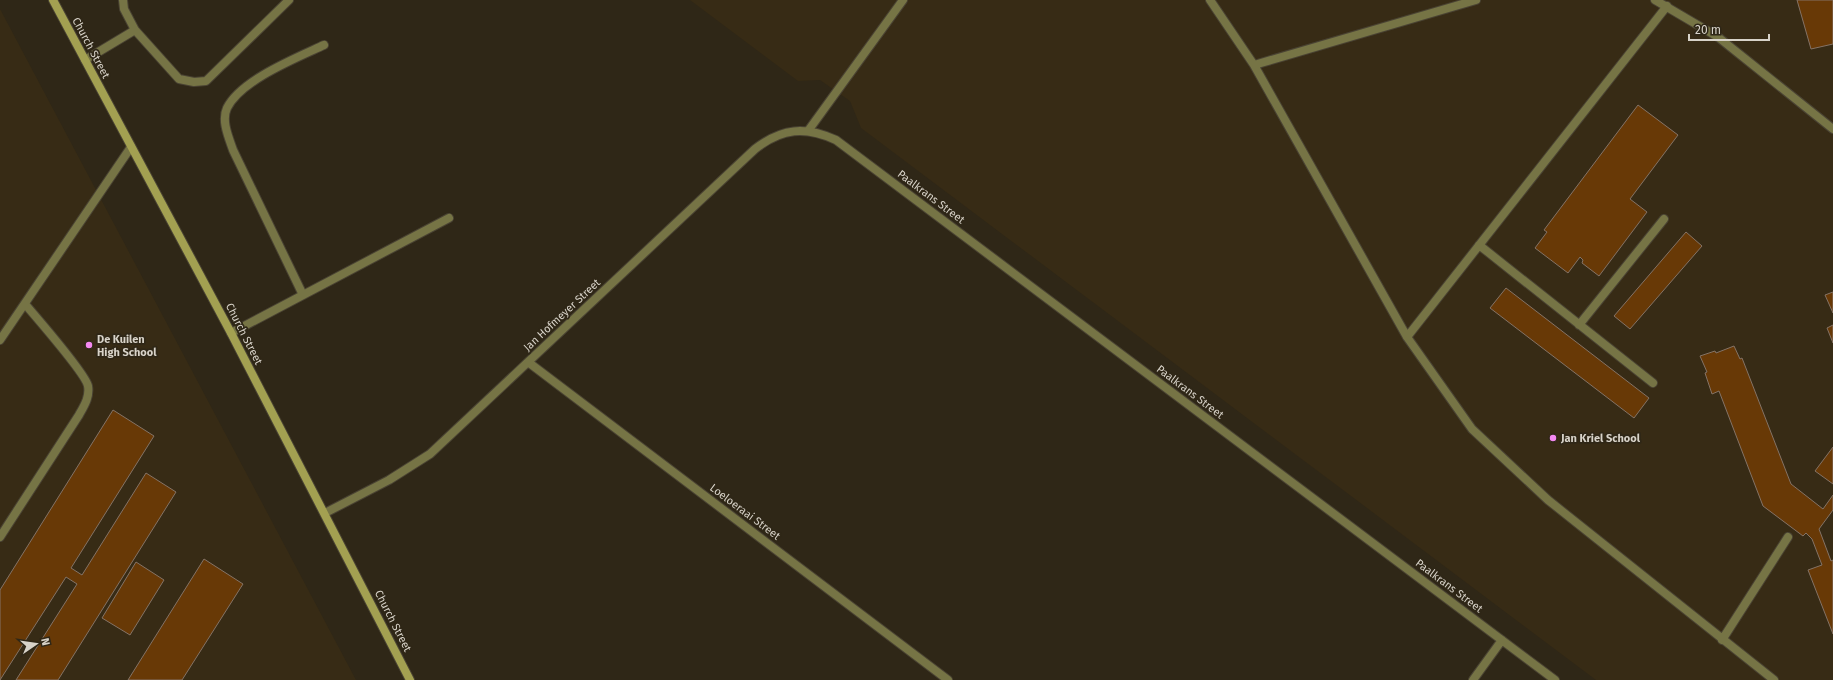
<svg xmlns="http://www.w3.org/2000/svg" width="1833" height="680" font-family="'Fira Sans',sans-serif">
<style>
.built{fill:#372b15}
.building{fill:#683906;stroke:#847366}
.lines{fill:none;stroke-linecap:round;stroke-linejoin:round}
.lane-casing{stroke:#4a4333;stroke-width:10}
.street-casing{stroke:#4a4333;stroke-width:10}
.secondary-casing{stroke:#4a4333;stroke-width:10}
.lane{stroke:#767445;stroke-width:8}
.street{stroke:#767445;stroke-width:8}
.secondary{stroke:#a3a051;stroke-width:8}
.poi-dot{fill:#f489f0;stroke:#2f2717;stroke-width:1.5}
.labels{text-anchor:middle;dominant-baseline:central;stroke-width:3.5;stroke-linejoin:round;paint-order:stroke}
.street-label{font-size:11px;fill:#d8d3c9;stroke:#2f2717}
.poi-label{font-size:11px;font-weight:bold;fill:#d8d3c9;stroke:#2f2717;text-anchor:start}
</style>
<rect width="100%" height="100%" fill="#2f2717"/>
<!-- built -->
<path class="built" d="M690,0h1143v680h-237l-735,-552 -11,-27 -30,-21 -22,1z
M0,9l356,671h-356z"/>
<!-- building -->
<path class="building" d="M1797,0h36v44l-22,5z
M1638,105l40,30 -48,64 17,13 -48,64 -17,-13 1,-3 -3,-3 -12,16 -33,-25 12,-16 -3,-2z
M1686,232l16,14 -72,83 -16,-13z
M1506,288l143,110 -15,20 -144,-110z
M1833,292v21l-8,-18z
M1833,325v18l-6,-15z
M1734,346l6,13 2,-1 49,126 32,25 10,-14v15l-14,19 12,32 2,-1v74l-25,-64 14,-5 -10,-26 -6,-6 -3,3 -40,-30 -44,-115 -7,3 -7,-21 2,-1 -7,-16 15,-5 1,2z
M113,410l41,26 -83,132 11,7 64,-102 30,19 -118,188h-42l61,-96 -11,-7 -66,103v-90z
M1833,447v37l-18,-13z
M204,559l39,25 -61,96h-54z
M136,562l28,18 -34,55 -28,-17z"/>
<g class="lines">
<!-- lane casing -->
<g class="lane-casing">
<path id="lane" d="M123,0l1,9 11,21 44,49 15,3 12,-1 83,-81
M1210,0l44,65 153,272 65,92 76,71 226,180
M1655,0l63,37 115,92
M85,60l50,-30
M1254,65l222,-65
M808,131l95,-131
M1479,245l174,138
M303,295l-70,-145c-4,-12 -12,-29 -6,-42 14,-28 69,-50 97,-63
M1579,325l85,-106
M231,333l218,-115
M1407,337l260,-331
M0,340l131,-193
M0,537l79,-122c5,-9 11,-18 9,-29 -2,-12 -52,-69 -63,-82
M1722,640l66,-103"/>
</g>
<!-- street casing -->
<g class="street-casing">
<path id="street" d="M528,362l420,318
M325,513l64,-33 41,-26 325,-305c27,-21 50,-23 81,-9l719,540
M1473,680l29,-40"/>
</g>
<!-- secondary casing -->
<g class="secondary-casing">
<path id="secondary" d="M53,0l178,333 179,347"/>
</g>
<!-- lane -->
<use href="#lane" class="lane"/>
<!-- street -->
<use href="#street" class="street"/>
<!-- secondary -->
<use href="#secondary" class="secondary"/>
</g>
<!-- markers -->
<g class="poi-dot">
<circle cx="89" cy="345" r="4"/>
<circle cx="1553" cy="438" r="4"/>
</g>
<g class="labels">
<!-- street labels -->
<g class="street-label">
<text transform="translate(91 48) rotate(62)">Church Street</text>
<text transform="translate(931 197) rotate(37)">Paalkrans Street</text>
<text transform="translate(562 315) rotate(-43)">Jan Hofmeyer Street</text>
<text transform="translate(244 334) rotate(63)">Church Street</text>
<text transform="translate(1190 392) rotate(37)">Paalkrans Street</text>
<text transform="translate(745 512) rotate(37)">Loeloeraai Street</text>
<text transform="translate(1449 586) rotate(37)">Paalkrans Street</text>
<text transform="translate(393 621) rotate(63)">Church Street</text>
</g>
<!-- poi labels -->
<g class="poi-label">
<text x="97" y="339">De Kuilen<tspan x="97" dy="13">High School</tspan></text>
<text x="1561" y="438">Jan Kriel School</text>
</g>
</g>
<!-- north arrow -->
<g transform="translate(36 644) rotate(77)" stroke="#2f2717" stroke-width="3" paint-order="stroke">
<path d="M0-3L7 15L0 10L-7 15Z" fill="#d8d3c9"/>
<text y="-6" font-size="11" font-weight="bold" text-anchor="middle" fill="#d8d3c9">N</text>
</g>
<!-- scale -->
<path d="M1689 34v6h80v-6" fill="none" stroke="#d8d3c9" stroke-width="2"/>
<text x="1695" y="34" font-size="12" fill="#d8d3c9" stroke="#2f2717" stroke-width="3" paint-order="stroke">20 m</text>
</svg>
